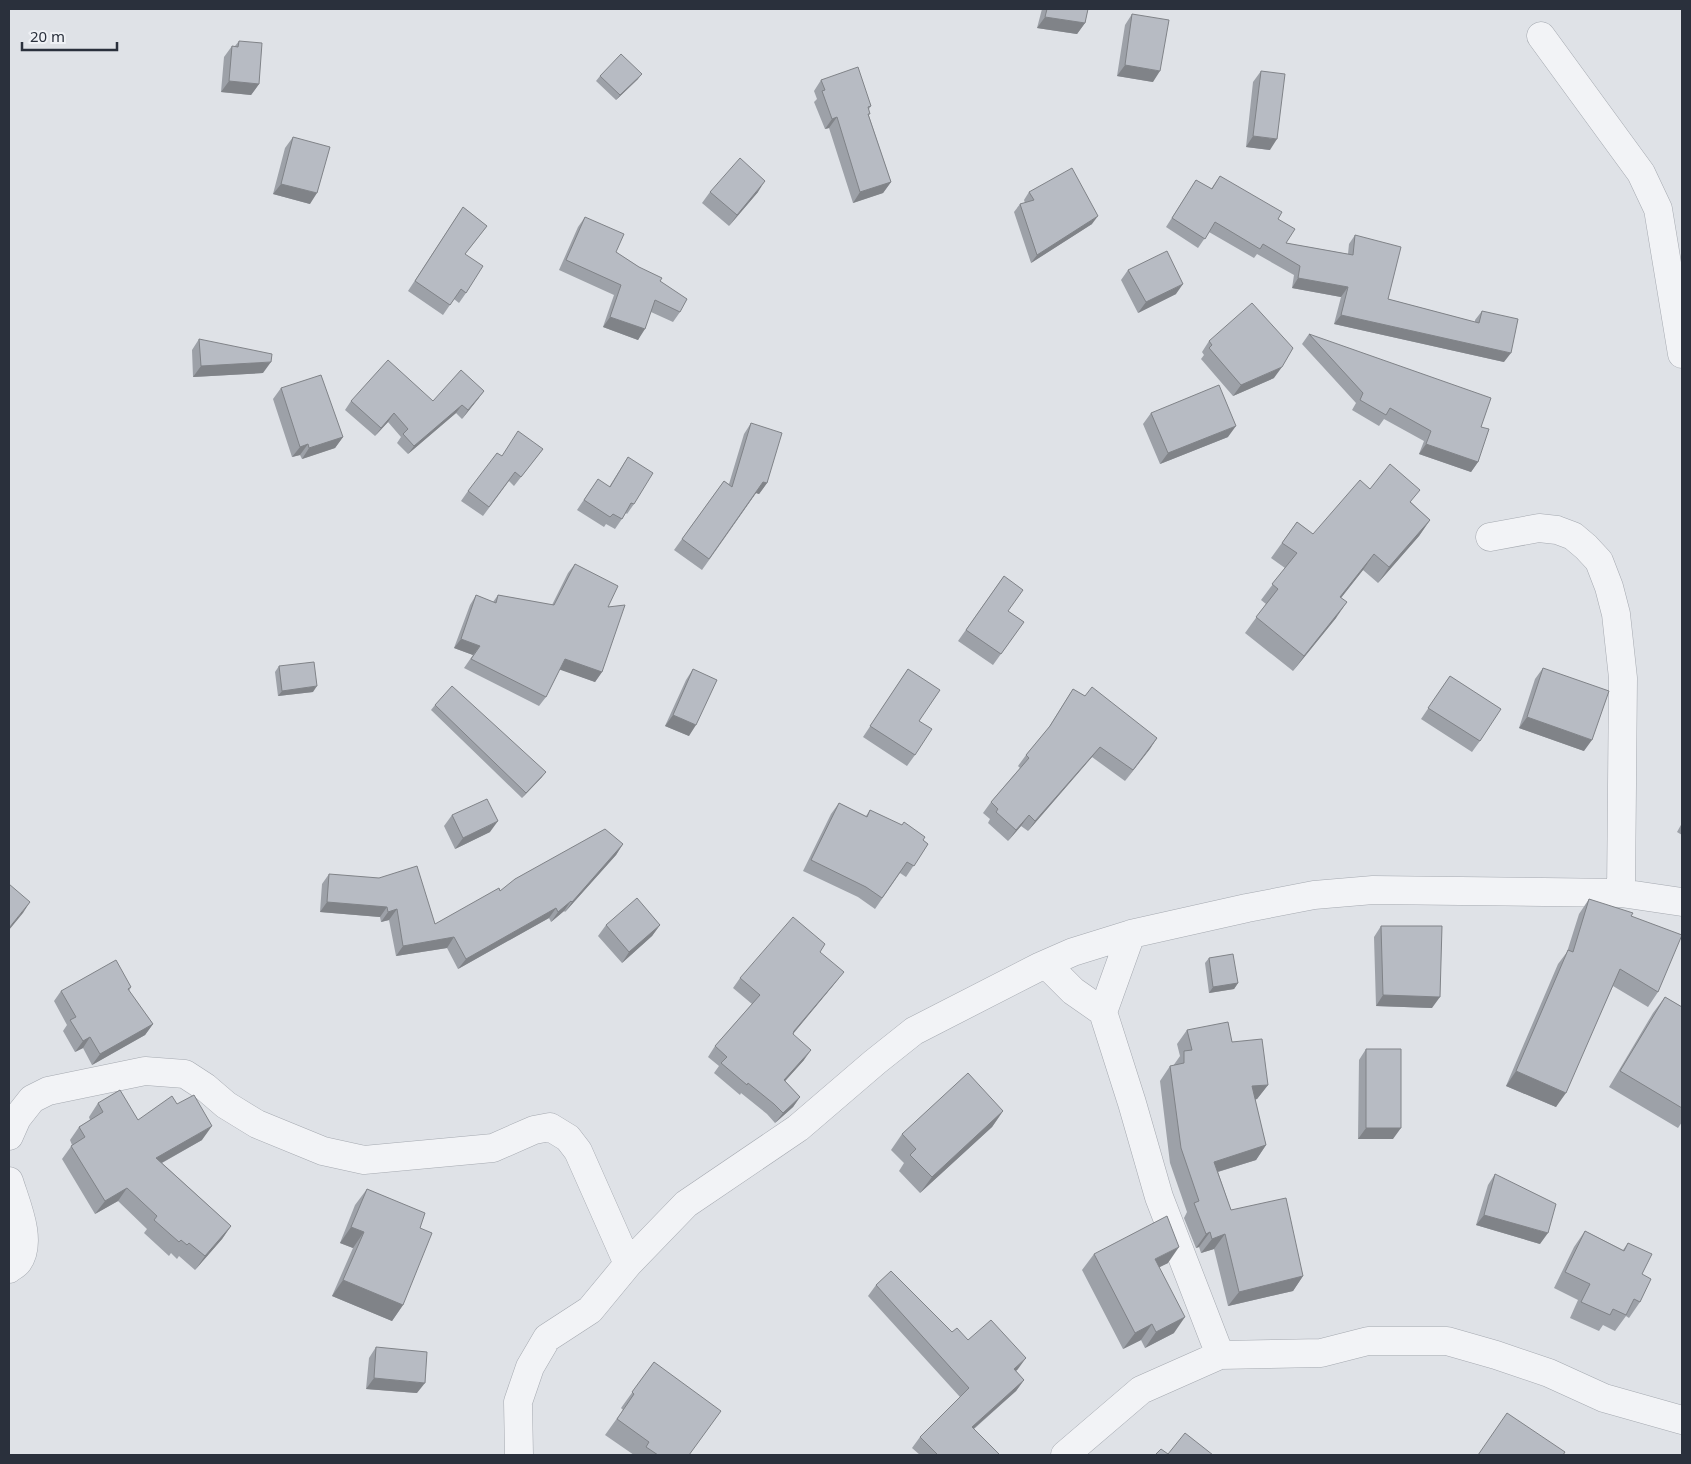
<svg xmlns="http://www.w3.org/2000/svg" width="1691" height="1464" font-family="'Noto Sans',sans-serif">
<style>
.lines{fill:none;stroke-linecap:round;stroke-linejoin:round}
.minor-casing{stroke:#a5a9b0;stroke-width:29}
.minor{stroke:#f2f3f6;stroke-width:28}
.wall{fill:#9da1a8}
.shaded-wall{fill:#808388}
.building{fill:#b7bbc3;stroke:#808388}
</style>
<rect width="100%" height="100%" fill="#dfe2e7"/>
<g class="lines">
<!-- minor casing -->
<g class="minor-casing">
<path id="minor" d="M1541,36l100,137 17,36 24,145
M1490,537l49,-9 18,2 16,6 13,11 13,14 10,26 7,27 7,64 -2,215
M1131,934l-28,78 29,91 27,94 61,158
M1041,966l10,3 22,22 30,21
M9,1136l8,-18 15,-19 16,-8 97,-20 40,3 20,13 21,18 31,19 66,27 41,9 129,-12 41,-18 16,-3 18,11 10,13 50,113
M9,1181c7,23 24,60 9,81 -2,3 -7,5 -9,7
M519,1455l-1,-53 12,-35 17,-29 43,-28 38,-46 58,-60 112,-76 77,-66 39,-31 127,-65 32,-14 58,-18 116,-26 67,-13 59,-5 248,3 61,9
M1065,1455l76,-65 79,-35 101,-2 47,-12h79l49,14 53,18 55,25 78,22"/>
</g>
<!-- minor -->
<use href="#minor" class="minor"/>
</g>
<!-- wall -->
<path class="wall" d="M1042,9h46l-3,14 -8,11 -40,-6z
M1132,14l21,68 -36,-6 8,-51z
M239,41l20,43 -8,11 -30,-3 3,-35 8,-11h3z
M1261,71l9,79 -24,-3 7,-65z
M600,76l38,3 -22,21 -20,-19z
M821,80l50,26 -2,3v7l22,66 -8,11 -30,10 -24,-75 -4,1 -11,-27 3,-3 -3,-8z
M293,137l17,67 -37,-10 12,-46z
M1220,176l58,43 8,24 62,11 1,-10 6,-9 33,64 87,23v-2l7,-9 22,51 -170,-38 7,-27 -49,-9 2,-13 -37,-21 -3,4 -45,-26 -11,16 -32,-21 30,-47 15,9z
M710,192h48l-29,34 -27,-23z
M1029,192l63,32 -61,39 -17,-51 6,-8 5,-1 -1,-3z
M463,207l24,19 -22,28 1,39 -7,10 -5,-4 -11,16 -35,-24z
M585,217l31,35 44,29 20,31 -7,10 -22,-10 -13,28 -35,-13 11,-32 -55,-25 19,-43z
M1128,270l48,24 -38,19 -17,-33z
M1309,334l172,93 -3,35 -7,10 -52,-18 5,-13 -40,-22 -5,7 -27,-16 4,-7 -54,-59z
M199,339l64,34 -70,4 -1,-27z
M1209,341l65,37 -41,18 -32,-37 3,-4 -2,-3z
M281,388l62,49 -8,11 -33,11 -2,-4 -8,2 -19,-58z
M484,391l-6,8 -16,20 -6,-6 -48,41 -11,-11 4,-6 -13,-15 -13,14 -30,-26 6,-9h82z
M1151,413l77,24 -68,27 -17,-40z
M751,423l16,60 -8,11 -3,-1 -54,77 -28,-20 50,-69 5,3 15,-50z
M543,449l-29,37 -5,-5 -26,35 -22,-15 7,-10 33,-35z
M628,457l6,47 -7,10 -1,-1 -11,16 -9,-5 -2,3 -27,-17 14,-21 18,-2z
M1370,489l41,13 19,18 -11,16 -41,47 -15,-13 -22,28 -5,20 -43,53 -48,-38 21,-29 -5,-4 24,-32 -14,-10 26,-36 16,12z
M575,564l33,43 -6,65 -7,10 -35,-13 -14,28 -7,9 -75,-38 9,-13 -19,-7 16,-43 6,-10 17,7 5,-7 54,10 16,-32z
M1004,576l4,35 16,11 -31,43 -35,-24z
M279,666l34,26 -35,4 -3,-24z
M1543,668l41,83 -65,-23 16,-49z
M693,669l-4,67 -24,-10 21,-46z
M908,669l11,52 -4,34 -8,11 -44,-29z
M1450,676l30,65 -8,11 -51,-33z
M1073,689l84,49 -32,43 -33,-24 -64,74 -7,-5 -13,15 -20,-18 2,-4 -7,-6 8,-11 29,-34 -2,-2 8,-11 21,-25z
M435,705l107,72 -20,21 -91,-88z
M839,803l27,13 4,-6 53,30 5,4 -22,33 -6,-4 -25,36 -17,-12 -55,-26 28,-57z
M452,815l38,17 -35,17 -11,-23z
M1682,823v12l-5,-3z
M623,844l-7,11 -51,57 -1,-1 -13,11 -2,-4 -91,51 -11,-21 -51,8 -7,-36 -8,2 -1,-5 -60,-5 2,-28 7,-10 106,50 65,-33z
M1589,899l42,17 27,76 -10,15 -35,-21 -57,121 -50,-21 52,-122 9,-12 12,-38z
M606,925h54l-8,11 -30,27 -24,-27z
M1381,926l51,82 -56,-2 -2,-69z
M820,952l16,30 -43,52 11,26 -19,21 15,16 -7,10 -18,16 -8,-9 -26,-21 -1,2 -26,-22 5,-7 -11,-9 7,-11 37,-42 -19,-16 7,-10z
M1209,958l29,25 -4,6 -25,4 -4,-30z
M131,987l-2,4 24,33 -8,11 -53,30 -9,-17 -8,4 -12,-21 4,-6 -13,-24 7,-10z
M1665,997l17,10v115l-4,6 -69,-41 44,-74z
M1187,1030l45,12 36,43 -11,14 -2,1 11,45 -10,15 -38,12 13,38 72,66 -10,15 -65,15 -14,-57 -13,4 -2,-6 -3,1 -12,-30 3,-6 -17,-49 -10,-82 10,-15h3l7,-10 -3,-12z
M1366,1049l27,90h-35l1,-79z
M98,1103l40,17 64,20 -40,23 69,63 -9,13 -27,31 -16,-14 -2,3 -6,-6 -2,3 -25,-23 3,-4 -29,-28 -23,13 -33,-55 10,-14 -2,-5 9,-13 11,-7 -1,-3z
M1003,1111l-11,16 -72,66 -21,-22 5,-8 -13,-13 11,-16z
M1495,1174l45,70 -64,-19 12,-40z
M367,1189l53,39 -17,77 -11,16 -60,-25 21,-48 -13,-5 15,-38z
M1585,1231l38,19 5,-7 14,31 -2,28 -11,16 -3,-2 -11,15 -12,-6 -4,6 -29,-13 8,-18 -24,-12 20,-41z
M1094,1254l74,9 -9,4 15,66 -29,15 -4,-8 -18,9 -41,-79z
M876,1285l76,47 16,8 50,29 -2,2 8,9 -8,11 -42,38 26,26h-80l-8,-7 8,-11 40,-40 -92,-101z
M376,1347l41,46 -51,-4 3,-31z
M654,1362l36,93h-56l-29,-20 18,-25 -2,-2z"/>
<!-- shaded-wall -->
<path class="shaded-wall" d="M1045,17l40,6 -8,11 -40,-6z
M1125,65l35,6 -7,11 -36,-6z
M642,74l-4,5 -22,21 4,-5z
M229,81l30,3 -8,11 -30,-3z
M837,117l-8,11 -4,1 7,-10z
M1253,136l24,3 -7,11 -24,-3z
M765,181l-7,11 -29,34 8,-11z
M891,182l-8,11 -30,10 7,-11z
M281,184l36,9 -7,11 -37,-10z
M1098,216l-6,8 -61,39 6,-8z
M1298,278l50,9 -7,10 -49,-9z
M1183,284l-7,10 -38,19 8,-11z
M1341,315l170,38 -7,9 -170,-38z
M610,317l35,12 -7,11 -35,-13z
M271,362l-8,11 -70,4 8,-11z
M1282,367l-8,11 -41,18 8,-11z
M484,391l-6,8 -16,20 6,-9z
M462,405l-6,8 -48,41 6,-8z
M394,413l-6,9 -13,14 6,-8z
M1236,426l-8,11 -68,27 8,-11z
M343,437l-8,11 -33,11 7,-11z
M308,444l-8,11 -8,2 8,-10z
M1426,444l52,18 -7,10 -52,-18z
M763,482l4,1 -8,11 -3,-1 -54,77z
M1430,520l-11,16 -41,47 11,-16z
M1374,554l-11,16 -34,43 11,-16z
M1347,602l-11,16 -43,53 11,-15z
M461,639l19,7 -7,9 -19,-7z
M565,659l37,13 -7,10 -37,-13z
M317,686l-4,6 -35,4 4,-5z
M673,715l23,10 -7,11 -24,-10z
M1527,717l65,23 -8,11 -65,-23z
M1157,738l-7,11 -25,32 8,-11z
M1100,747l-8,10 -64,74 7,-10z
M546,772l-4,5 -20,21 4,-5z
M1029,815l-8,11 -13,15 8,-11z
M498,821l-8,11 -35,17 8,-11z
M623,844l-7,11 -51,57 7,-10z
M571,901l-7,10 -13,11 7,-10z
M30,902l-7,11 -14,17v-2z
M327,902l60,5 -7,10 -60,-5z
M556,908l-7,10 -91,51 8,-10z
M397,909l-8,11 -8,2 7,-10z
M660,925l-8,11 -30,27 7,-11z
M454,937l-7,11 -51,8 7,-10z
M844,972l-8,10 -49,59 7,-10z
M1238,983l-4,6 -25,4 4,-6z
M1383,995l57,2 -8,11 -56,-2z
M153,1024l-8,11 -53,30 8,-11z
M90,1037l-7,11 -8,4 8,-11z
M811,1050l-7,10 -27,30 7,-10z
M1516,1071l50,22 -10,14 -50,-21z
M1268,1085l-11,14 -15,2 10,-15z
M800,1097l-7,10 -18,16 8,-10z
M1003,1111l-11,16 -72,66 12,-16z
M212,1126l-10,14 -55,31 9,-13z
M1366,1128h35l-8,11h-35z
M1266,1145l-10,15 -52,16 10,-14z
M127,1188l-9,13 -23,13 10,-13z
M1484,1215l64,18 -8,11 -64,-19z
M231,1226l-9,13 -27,31 10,-14z
M351,1227l13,5 -11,16 -13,-5z
M1210,1232l-11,15 -3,1 10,-14z
M1225,1234l-11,15 -13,4 11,-14z
M1179,1247l-11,16 -24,12 11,-16z
M1303,1276l-10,15 -65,15 11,-14z
M343,1280l60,25 -11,16 -60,-25z
M1185,1317l-11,16 -29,15 11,-16z
M1152,1324l-11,16 -18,9 12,-16z
M1026,1358l-8,11 -12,11 8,-11z
M374,1378l51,5 -8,10 -51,-4z
M1024,1380l-8,11 -52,46 8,-10z"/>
<!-- building -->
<path class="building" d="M1047,9h41l-3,14 -40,-6z
M1132,14l37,6 -9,51 -35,-6z
M239,41l23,2 -3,41 -30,-3 3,-35 6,1z
M621,54l21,20 -22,21 -20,-19z
M858,67l13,39 -3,1 2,7h-2l23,68 -31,10 -23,-75 -5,2 -10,-28 3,-1 -4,-10z
M1261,71l24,3 -8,65 -24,-3z
M293,137l37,10 -13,46 -36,-9z
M740,158l25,23 -28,34 -27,-23z
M1072,168l26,48 -61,39 -17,-51 14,-4 -5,-8z
M1220,176l62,36 -4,7 17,10 -9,14 67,12 2,-20 46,12 -13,52 91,24 3,-12 36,8 -7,34 -170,-38 7,-28 -50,-9 2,-12 -37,-22 -3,5 -45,-27 -10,17 -33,-21 24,-38 16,9z
M463,207l24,19 -22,28 18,12 -17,27 -5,-4 -11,16 -35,-24z
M585,217l39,17 -8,18 23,15 23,11 -2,3 27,18 -7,13 -25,-12 -10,29 -35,-12 11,-32 -55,-25z
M1167,251l16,33 -37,18 -18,-32z
M1252,303l41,45 -11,19 -41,18 -32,-37 3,-3 -3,-4z
M1309,334l182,64 -10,29 8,2 -11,33 -52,-18 5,-13 -41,-23 -4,7 -26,-15 3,-7z
M199,339l73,15 -1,8 -70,4z
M388,360l45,41 28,-31 23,21 -16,19 -6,-5 -48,41 -11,-12 5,-5 -14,-16 -13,15 -30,-27z
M321,375l22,62 -34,11 -1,-4 -8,3 -19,-59z
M1219,385l17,41 -68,27 -17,-40z
M751,423l31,10 -15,50 -4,-1 -54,77 -27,-20 42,-58 8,6z
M518,431l25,18 -22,28 -6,-5 -26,35 -21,-16 29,-38 5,3z
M628,457l25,16 -19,31 -3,-1 -9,16 -9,-5 -3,3 -26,-17 14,-21 12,8z
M1390,464l30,26 -10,12 20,18 -41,47 -15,-13 -34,43 7,5 -43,54 -48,-39 22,-28 -6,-5 25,-31 -15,-10 15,-21 16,12 47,-54 10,9z
M575,564l43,22 -10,21 17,-2 -23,67 -37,-13 -19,38 -75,-38 9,-13 -19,-7 15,-44 20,8 2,-8 56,10z
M1004,576l19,14 -15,21 16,11 -23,32 -35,-24z
M314,662l3,24 -35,5 -3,-25z
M1543,668l66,23 -17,49 -65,-23z
M693,669l24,11 -21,45 -23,-10z
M908,669l32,21 -21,31 13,8 -17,26 -45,-29z
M1450,676l51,33 -21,32 -52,-33z
M452,686l94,86 -20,21 -91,-88z
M1092,687l65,51 -24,32 -33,-23 -65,74 -6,-6 -13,15 -20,-18 2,-3 -7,-7 38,-44 -3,-3 24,-29 23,-37 12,7z
M487,799l11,22 -35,17 -11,-23z
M839,803l28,14 3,-7 32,15 2,-3 21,15 -2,3 5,4 -14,22 -7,-4 -25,36 -16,-11 -55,-27z
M605,829l18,15 -51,58 -1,-1 -13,11 -2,-4 -90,51 -12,-22 -51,9 -6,-37 -9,3 -1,-5 -60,-5 2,-28 50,4 38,-12 18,58 64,-36 1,3 15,-12z
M9,884l21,18 -21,26z
M637,898l23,27 -31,27 -23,-27z
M1589,899l44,14 -2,3 51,19 -24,57 -38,-23 -54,124 -50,-22 52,-121 5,2z
M793,917l32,27 -5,8 24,20 -50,59 -1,3 18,16 -27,30 16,17 -17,16 -9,-9 -26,-21 -1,2 -26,-22 6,-6 -12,-11 45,-51 -20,-17z
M1381,926h61l-2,71 -57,-2z
M1233,954l5,29 -25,4 -4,-29z
M116,960l15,27 -3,2 25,35 -53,30 -10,-17 -7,4 -13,-21 6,-3 -15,-26z
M1665,997l17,10v101l-62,-37z
M1228,1022l4,20 30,-3 6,46 -16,1 14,59 -52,17 17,48 55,-12 17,78 -64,16 -14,-58 -13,5 -2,-7 -4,2 -12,-31 5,-2 -18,-53 -11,-82 14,-3v-12l8,-1 -5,-20z
M1366,1049h35v79h-35z
M968,1073l35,38 -71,66 -22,-22 6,-6 -14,-15z
M120,1090l18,30 34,-24 5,8 17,-9 18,31 -56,32 75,68 -26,30 -16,-13 -2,2 -6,-5 -2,2 -25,-22 3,-4 -30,-28 -22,13 -34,-55 14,-9 -6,-10 24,-15 -5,-9z
M1495,1174l61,30 -8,29 -64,-18z
M367,1189l58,24 -5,15 12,5 -29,72 -60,-25 21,-48 -13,-5z
M1167,1216l12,31 -24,12 30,58 -29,15 -4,-8 -17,9 -41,-79z
M1585,1231l39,20 4,-8 24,11 -10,20 9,5 -11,23 -6,-3 -8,16 -13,-6 -3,6 -29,-13 9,-18 -25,-12z
M891,1271l61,61 5,-4 11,12 23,-20 35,38 -12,11 10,11 -52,47 28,28h-62l-18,-18 49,-49 -93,-103z
M376,1347l51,5 -2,31 -51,-5z
M654,1362l67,49 -32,44h-31l-12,-8 3,-5 -32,-23 17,-25 -2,-2z
M1507,1413l58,39 -2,3h-85z
M1185,1433l28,22h-58l6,-6 7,5z"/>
<!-- border -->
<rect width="1691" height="1464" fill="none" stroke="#2a303c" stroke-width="20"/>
<!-- scale -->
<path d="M22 42v8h95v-8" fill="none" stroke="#2a303c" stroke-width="2.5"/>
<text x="30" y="42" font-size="15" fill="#2a303c" stroke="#eff1f5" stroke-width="4" paint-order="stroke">20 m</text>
</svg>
